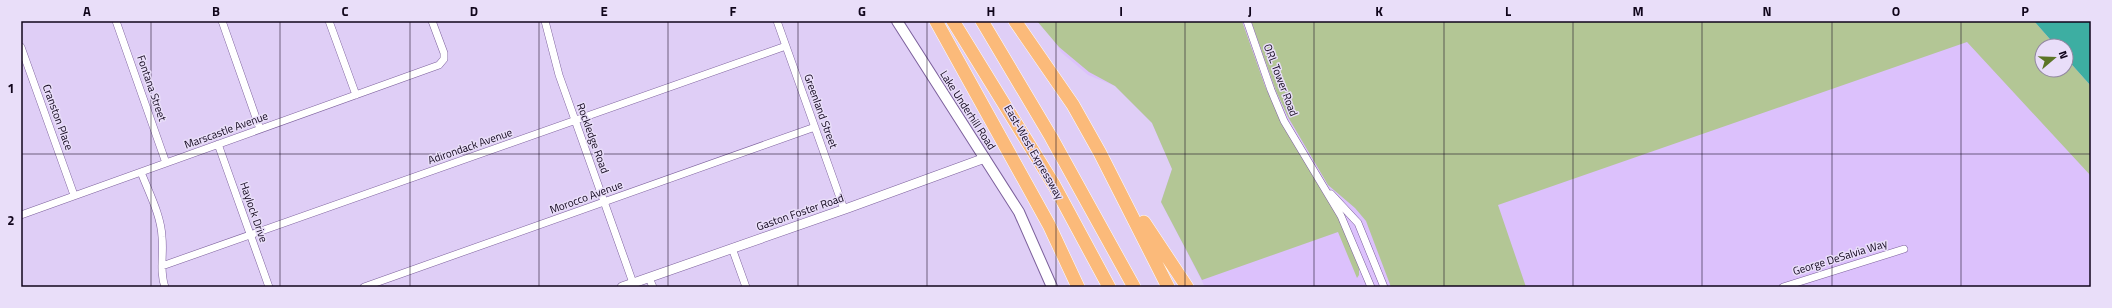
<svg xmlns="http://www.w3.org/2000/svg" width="2112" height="308" font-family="'Titillium Web',sans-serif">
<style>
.built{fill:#dcc1fc;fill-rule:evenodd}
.green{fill:#b3c695}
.water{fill:#3daea2}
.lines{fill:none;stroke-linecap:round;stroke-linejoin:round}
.minor-casing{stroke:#7c609c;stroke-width:8}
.tertiary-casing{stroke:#7c609c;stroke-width:10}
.secondary-casing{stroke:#7c609c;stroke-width:12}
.motorway-casing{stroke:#fff;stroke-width:14}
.minor{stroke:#fff;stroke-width:7}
.tertiary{stroke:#fff;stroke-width:9}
.secondary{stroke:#fff;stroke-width:10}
.motorway{stroke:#fbba7a;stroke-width:13}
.grid{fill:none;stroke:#10051b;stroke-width:1;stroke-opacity:0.55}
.labels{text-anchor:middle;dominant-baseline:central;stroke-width:3;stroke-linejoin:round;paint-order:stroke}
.street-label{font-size:11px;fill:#10051b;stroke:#e9def9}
.neatline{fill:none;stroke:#10051b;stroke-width:1.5}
.grid-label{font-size:13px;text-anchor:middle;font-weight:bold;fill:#10051b}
</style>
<rect width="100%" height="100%" fill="#dfcef6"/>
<!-- built -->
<path class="built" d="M1041,21h1050v266h-886l-44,-85 11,-33 -20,-46 -37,-37 -27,-11 -27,-23zM2042,46h24v24h-24z"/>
<!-- green -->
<path class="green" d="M1037,21h205l23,65 17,37 54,89 23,56v7l-2,3 -19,-46 -136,48 -41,-78 11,-33 -20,-46 -37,-37 -26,-14 -30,-25z
M1251,21h783l22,25h-14v24h24v-12l25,28v90l-124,-134 -469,163 28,82h-135l-25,-66 -11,-13 -27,-23 -40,-68 -12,-26z"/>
<!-- water -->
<path class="water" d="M2034,21h57v65l-25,-28v-12h-10z"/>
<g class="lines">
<!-- minor casing -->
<g class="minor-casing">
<path id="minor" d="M116,21l50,142
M222,21l38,108
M329,21l27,74
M545,21l14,54 74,208
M777,21l67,188
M1247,21l24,69 13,31 57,95 30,71
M21,47l53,148
M218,144l51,143
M141,172c8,21 20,43 21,65 2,17 -3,34 3,50
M1331,194l27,29 26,64
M21,215l418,-150 5,-6v-6l-12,-32
M732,248l14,39
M162,266l624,-220
M649,278l4,9
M364,287l451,-160
M1783,287l121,-38"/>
</g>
<!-- tertiary casing -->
<g class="tertiary-casing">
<path id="tertiary" d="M622,287l226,-79 137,-50"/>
</g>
<!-- secondary casing -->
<g class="secondary-casing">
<path id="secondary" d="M897,21l122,191 33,75"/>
</g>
<!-- motorway casing -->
<g class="motorway-casing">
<path id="motorway" d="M936,21l113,204 29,62
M953,21l101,164 55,102
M982,21l69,116 83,150
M1015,21l58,84 27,48 68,134
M1144,222l43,65"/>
</g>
<!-- minor -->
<use href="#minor" class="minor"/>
<!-- tertiary -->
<use href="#tertiary" class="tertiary"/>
<!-- secondary -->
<use href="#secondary" class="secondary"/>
<!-- motorway -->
<use href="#motorway" class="motorway"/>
</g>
<!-- grid -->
<path class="grid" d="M151,21v266M280,21v266M410,21v266M539,21v266M668,21v266M798,21v266M927,21v266M1056,21v266M1185,21v266M1314,21v266M1444,21v266M1573,21v266M1702,21v266M1832,21v266M1961,21v266M21,154h2070"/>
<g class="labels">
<!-- street labels -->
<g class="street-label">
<text transform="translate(1281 80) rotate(69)">ORL Tower Road</text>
<text transform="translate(152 88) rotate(71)">Fontana Street</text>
<text transform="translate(968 110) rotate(57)">Lake Underhill Road</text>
<text transform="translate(821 111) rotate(70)">Greenland Street</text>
<text transform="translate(58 117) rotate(70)">Cranston Place</text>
<text transform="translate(226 130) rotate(-20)">Marscastle Avenue</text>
<text transform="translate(593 138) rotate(70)">Rockledge Road</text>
<text transform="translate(470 146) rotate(-19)">Adirondack Avenue</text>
<text transform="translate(1034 152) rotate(60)">East-West Expressway</text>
<text transform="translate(586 197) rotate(-20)">Morocco Avenue</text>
<text transform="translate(254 212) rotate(71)">Haylock Drive</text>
<text transform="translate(800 212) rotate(-19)">Gaston Foster Road</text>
<text transform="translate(1840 257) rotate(-17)">George DeSalvia Way</text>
</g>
</g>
<!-- border -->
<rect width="2112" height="308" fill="none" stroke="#e9def9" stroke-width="44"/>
<!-- north arrow -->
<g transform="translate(2054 58) rotate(71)"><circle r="19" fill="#e9def9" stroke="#9287a0"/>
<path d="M0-3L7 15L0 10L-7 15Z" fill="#5c7527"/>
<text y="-6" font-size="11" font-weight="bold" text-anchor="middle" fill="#10051b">N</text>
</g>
<rect x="22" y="22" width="2068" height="264" class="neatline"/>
<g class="grid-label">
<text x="87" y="16">A</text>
<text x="216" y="16">B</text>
<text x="345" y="16">C</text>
<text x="474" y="16">D</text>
<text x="604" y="16">E</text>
<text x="733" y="16">F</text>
<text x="862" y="16">G</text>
<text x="991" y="16">H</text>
<text x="1121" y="16">I</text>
<text x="1250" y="16">J</text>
<text x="1379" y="16">K</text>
<text x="1508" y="16">L</text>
<text x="1638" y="16">M</text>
<text x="1767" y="16">N</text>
<text x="1896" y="16">O</text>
<text x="2025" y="16">P</text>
<text x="11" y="93">1</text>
<text x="11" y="225">2</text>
</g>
</svg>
